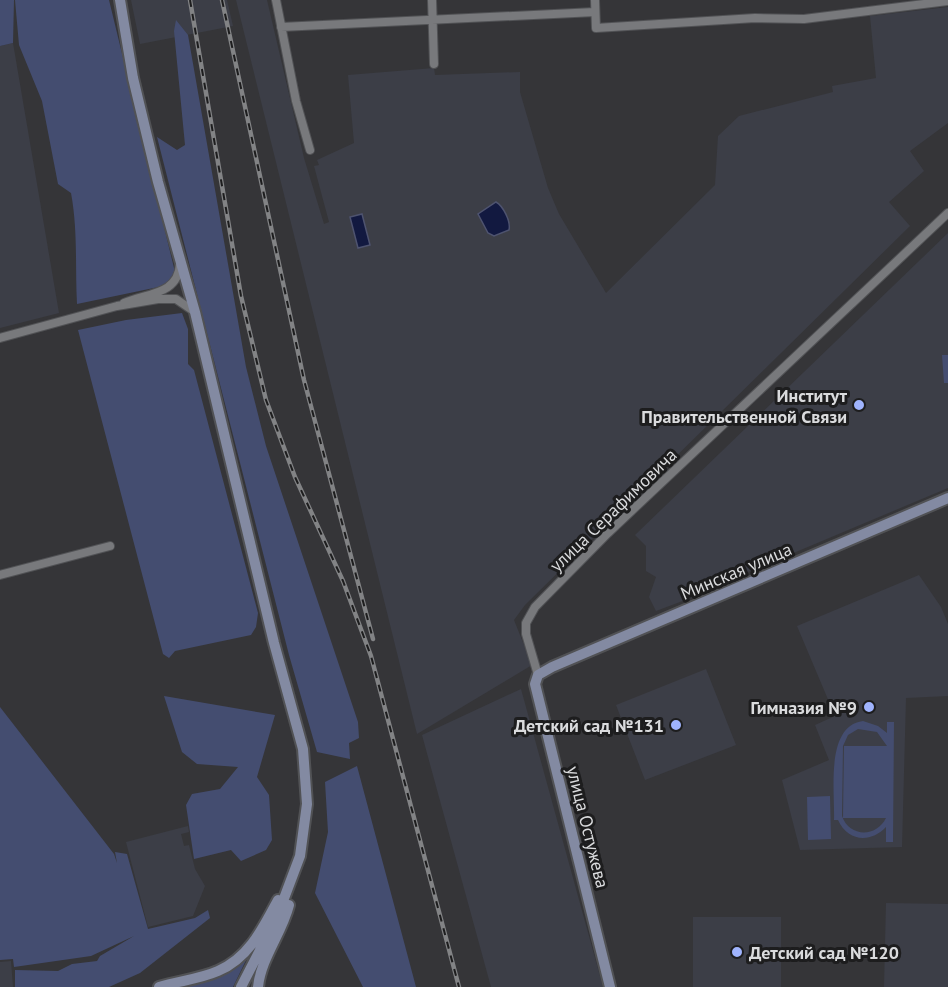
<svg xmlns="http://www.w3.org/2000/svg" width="948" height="987" font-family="'PT Sans',sans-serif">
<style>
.built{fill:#3c3e47}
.green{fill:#444d70;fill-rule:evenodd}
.water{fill:#121940;stroke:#4e536f;stroke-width:1.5}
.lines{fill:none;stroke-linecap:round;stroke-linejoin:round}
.street-casing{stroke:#515255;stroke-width:10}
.secondary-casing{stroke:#515255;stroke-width:14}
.street{stroke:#78797c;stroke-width:8}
.secondary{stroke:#838aa2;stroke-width:10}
.rail-casing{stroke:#828385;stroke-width:4.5}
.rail{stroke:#1d1d1e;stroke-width:2;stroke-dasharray:7;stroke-linecap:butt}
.poi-dot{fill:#9fb3fd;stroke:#1d1d1e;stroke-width:2}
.labels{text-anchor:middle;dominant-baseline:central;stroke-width:6;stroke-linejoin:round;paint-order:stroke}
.poi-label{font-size:18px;font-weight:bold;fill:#dadbdd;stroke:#1d1d1e;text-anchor:end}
.street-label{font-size:18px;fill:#dadbdd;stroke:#1d1d1e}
</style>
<rect width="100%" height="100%" fill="#353538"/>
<!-- built -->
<path class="built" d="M131,0h96l6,26 -93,18z
M236,0h31l37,158 20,66 5,-2 -15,-56 5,-1 -2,-5 37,-17 -6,-68 86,-7 1,7 85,-3v20l28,96 11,26 47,79 109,-108 3,-49 21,-20 94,-24 -1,-6 44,-8 -6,-62 78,-9v116l-38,28 14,20 -35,31 21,24 -385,379 -11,15 18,45 -115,69z
M13,43l46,270 -59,15v-282z
M948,233v255l-219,92 -6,-2 -19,8 -3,8 -45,17 -7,-14 7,-20 -10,-6v-25l-11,-11z
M919,575l22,32 7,17v72l-42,2 -4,149 -102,3 -18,-70 47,-20 -14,-35 20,-9 -38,-90z
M706,669l30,76 -91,35 -29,-75z
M521,689l82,298h-112l-69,-252z
M188,826l1,6 -8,2 3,12 5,-1 6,24 10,17 -12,30 -45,11 -22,-85z
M886,903l62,1v83h-64z
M693,917h88v70h-88z
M11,961l2,26h-13v-25z"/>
<!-- green -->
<path class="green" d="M0,0h14l-1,43 -13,3z
M15,0h94l66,272 -7,13 -91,19c-2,-38 1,-73 -6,-111l-13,-9 -16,-83 -23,-56z
M176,20l12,15 58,332 20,79 92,276 1,16 -10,5 1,16 -33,-7 -28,-97 -132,-518 20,13 8,-5 -11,-114z
M182,313l6,16v35l6,6 64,243 -2,14 -5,8 -76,16 -6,7 -6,-4 -85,-324 48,-10z
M942,355h6v28h-4z
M164,696l111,19 -18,62 12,18 3,45 -6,10 -25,11 -10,-11 -37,9 -8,-54 6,-11 28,-5 18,-22 -41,-3 -15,-12z
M0,707l114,147 3,9 -2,-11 12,2 21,75 47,-11 13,-8 2,8 -70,55 -31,14h-94v-17l43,1 14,-7 25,-3 3,-5 34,-20 -43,20 -77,11 -1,-8 -13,1z
M863,721l15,5 9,7v-11h7l-1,120h-7v-15c-15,16 -38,15 -48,-7h-4c1,-29 -9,-94 29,-99zM858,729l19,3 10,14h-43l-1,72h43c-10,20 -37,19 -44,-2l1,-70 5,-11z
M357,766l59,221h-53l-48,-94 13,-61 -3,-50z
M830,796l1,43 -23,1 -1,-43z
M248,956l-15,31h-62z"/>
<!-- water -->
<path class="water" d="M496,202c7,4 15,19 13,28l-15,6 -6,-3 -10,-19z
M362,214l8,31 -12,3 -8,-31z"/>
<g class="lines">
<!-- street casing -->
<g class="street-casing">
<path id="street" d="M276,0l20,101 14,49
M432,0l2,64
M595,0l1,28 159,-10 49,1 144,-18
M281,27l314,-15
M124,303c23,-10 54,-8 56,-39
M0,338l117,-32 41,-7h18l19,13
M0,575l110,-29
M538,675l-12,-41v-11l9,-16 73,-74 340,-320"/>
</g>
<!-- secondary casing -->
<g class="secondary-casing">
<path id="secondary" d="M120,0l13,78 25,104 37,130 79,331 29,106 4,55 -7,52 -23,61 -36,70
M159,987c19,-6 41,-8 59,-16 31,-13 45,-43 60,-71
M258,987c3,-29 24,-54 31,-82
M610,987l-75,-303 3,-9 14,-8 396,-169"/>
</g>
<!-- street -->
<use href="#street" class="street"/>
<!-- secondary -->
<use href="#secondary" class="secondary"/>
<!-- rail casing -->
<g class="rail-casing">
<path id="rail" d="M190,0l51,296 25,104 29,77 48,104 28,75 88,331
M222,0l82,380 69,259"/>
</g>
<!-- rail -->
<use href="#rail" class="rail"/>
</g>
<!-- markers -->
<g class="poi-dot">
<circle cx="859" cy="405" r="6"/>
<circle cx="869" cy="707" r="6"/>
<circle cx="676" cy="725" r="6"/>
<circle cx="737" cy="952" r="6"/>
</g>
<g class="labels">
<!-- poi labels -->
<g class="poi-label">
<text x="847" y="395">Институт<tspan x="847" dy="21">Правительственной Связи</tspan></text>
<text x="857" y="707">Гимназия №9</text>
<text x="664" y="725">Детский сад №131</text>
<text x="749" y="952" text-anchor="start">Детский сад №120</text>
</g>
<!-- street labels -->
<g class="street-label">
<text transform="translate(613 510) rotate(-44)">улица Серафимовича</text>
<text transform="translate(736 571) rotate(-23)">Минская улица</text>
<text transform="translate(588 827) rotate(76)">улица Остужева</text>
</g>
</g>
</svg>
